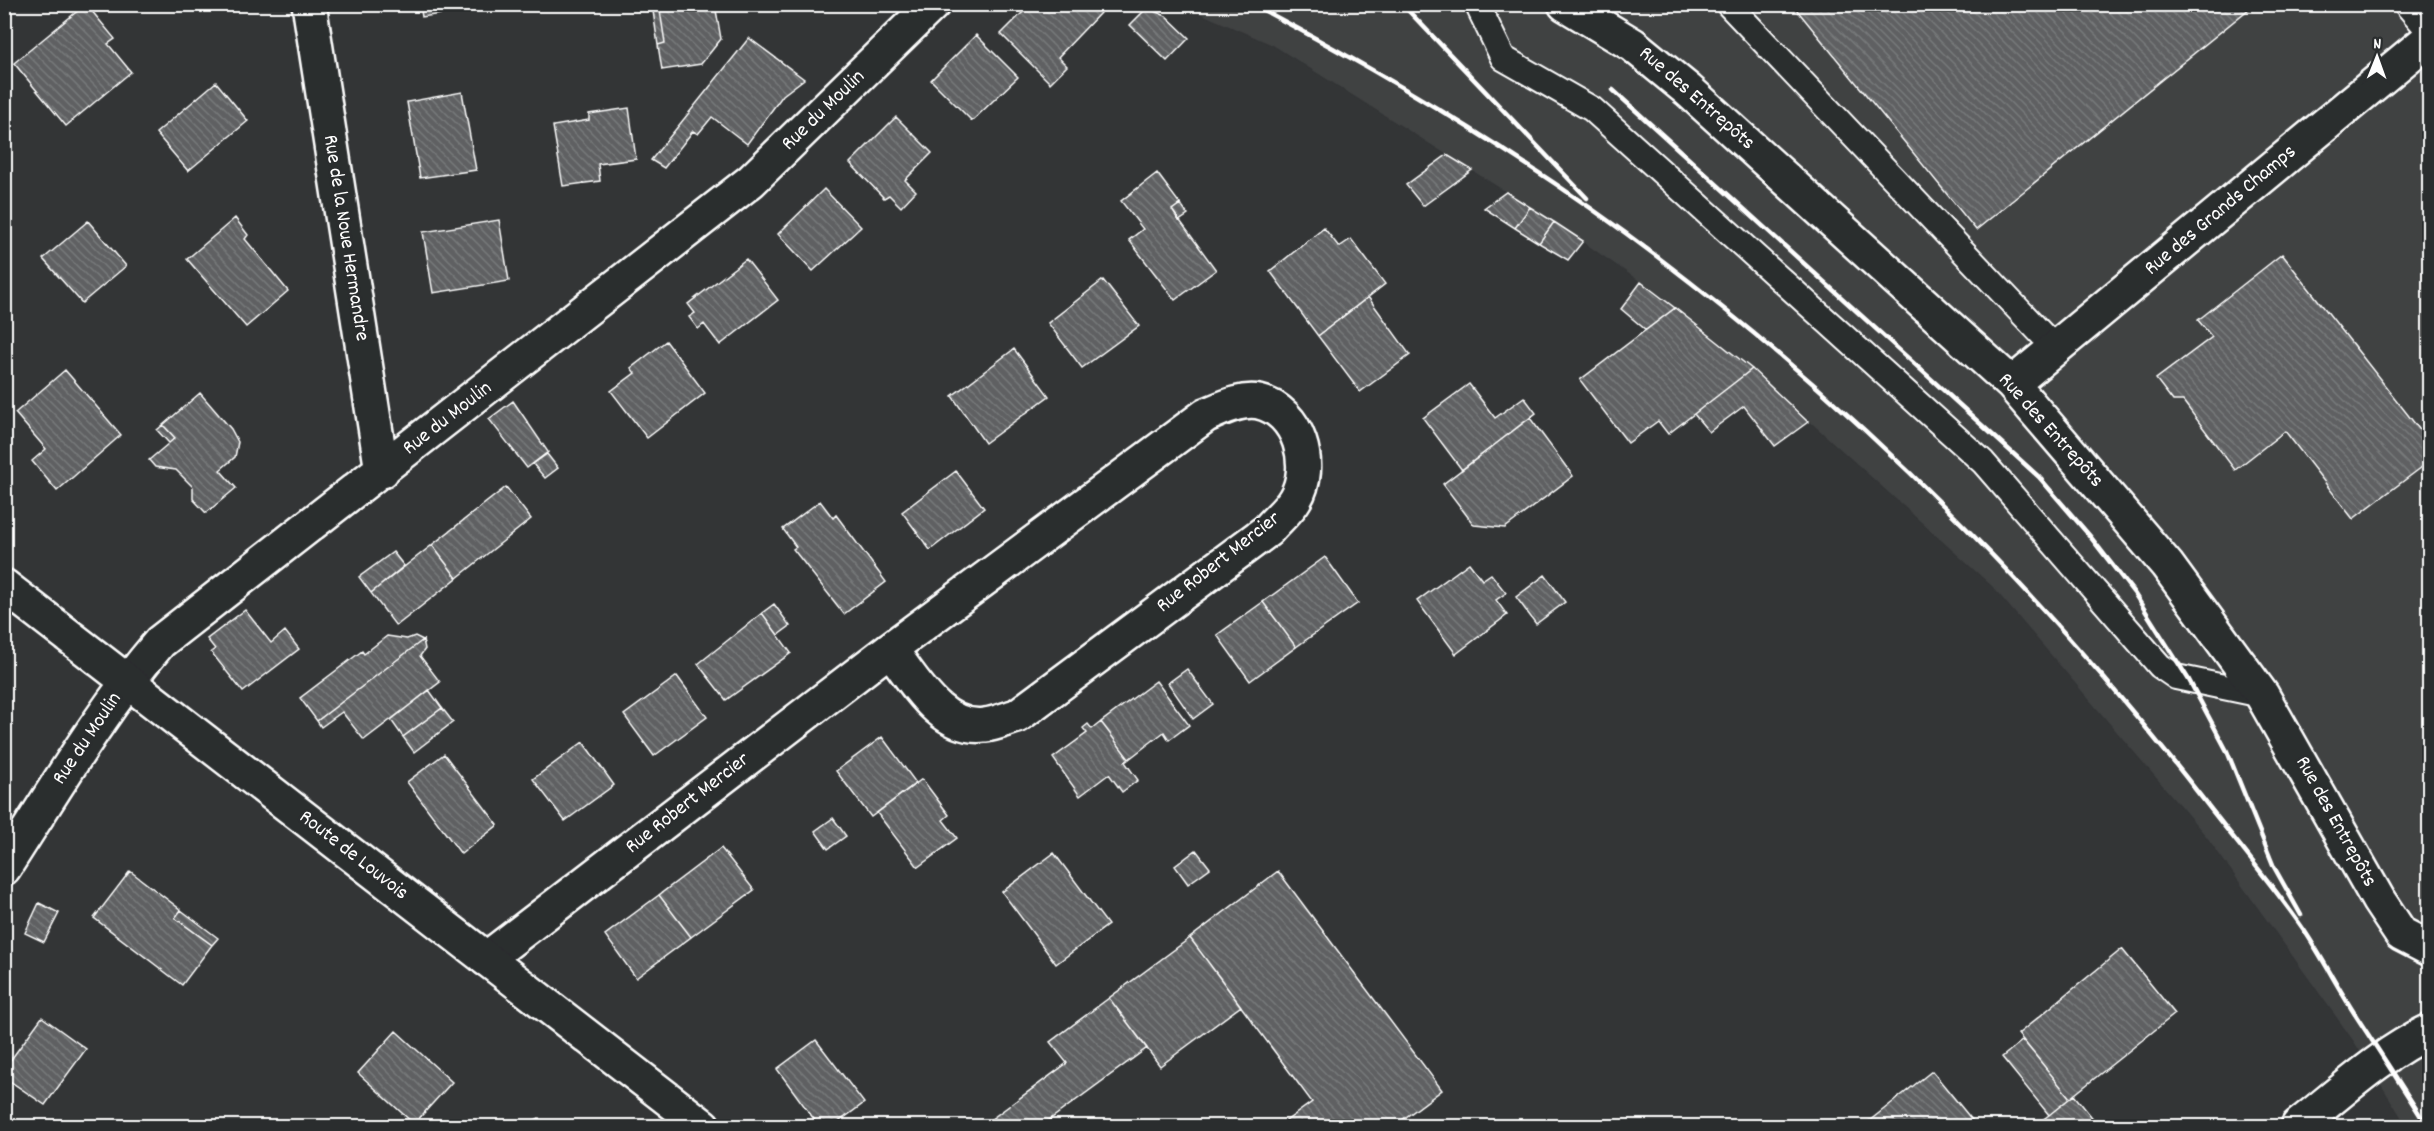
<svg xmlns="http://www.w3.org/2000/svg" width="2434" height="1131" font-family="Dekko,sans-serif">
<style>
.built{fill:#404243}
.building{fill:url(#building-back-hatch);stroke:#fff;stroke-width:1.5}
.lines{fill:none;stroke-linecap:round;stroke-linejoin:round}
.service-casing{stroke:#fff;stroke-width:28}
.minor-casing{stroke:#fff;stroke-width:38}
.tertiary-casing{stroke:#fff;stroke-width:38}
.service{stroke:#2a2d2e;stroke-width:24}
.minor{stroke:#2a2d2e;stroke-width:33}
.tertiary{stroke:#2a2d2e;stroke-width:33}
.rail{stroke:#fff;stroke-width:4.5}
.labels{text-anchor:middle;dominant-baseline:central;stroke-width:5;stroke-linejoin:round;paint-order:stroke}
.street-label{font-size:21px;fill:#fff;stroke:#2a2d2e}
</style>
<defs>
<pattern id="building-back-hatch" width="6" height="6" patternUnits="userSpaceOnUse" patternTransform="scale(1.5)"><rect width="6" height="6" fill="#5f6162"/><path d="M-1 5l2 2M0 0l6 6M5-1l2 2" fill="none" stroke="#77797a"/></pattern>
</defs>
<rect width="100%" height="100%" fill="#333536"/>
<filter id="ink" filterUnits="userSpaceOnUse"><feTurbulence type="fractalNoise" baseFrequency=".0167" numOctaves="2"/><feDisplacementMap in="SourceGraphic" scale="12" xChannelSelector="R" yChannelSelector="G"/><feConvolveMatrix kernelMatrix="1 2 1 2 8 2 1 2 1" color-interpolation-filters="sRGB"/></filter>
<g filter="url(#ink)">
<!-- built -->
<path class="built" d="M1181,5h1248v1121h-22l-54,-86 -146,-203 -215,-251 -240,-217 -111,-87 -87,-60 -281,-177z"/>
<!-- building -->
<path class="building" d="M86,4l29,35 -7,5 23,28 -65,54 -52,-63z
M420,4h53l1,5 -52,8z
M652,4h7l6,39 -7,2z
M659,4h56l6,35 -20,25 -39,6 -4,-25 7,-2z
M1031,4h60l9,9 -42,44 9,9 -17,17 -49,-49z
M1792,4h463l-279,226z
M1147,8l19,8 23,22 -22,23 -37,-36z
M976,35l42,42 -46,44 -41,-41z
M749,38l55,41 -21,16 -36,49 -35,-27 -14,17 -5,-3 -29,37 -13,-8z
M216,82l32,39 -60,50 -32,-38z
M462,92l14,78 -56,8 -13,-76z
M629,108l7,51 -38,5 2,17 -37,5 -10,-60 36,-6v-6z
M896,117l36,36 -27,27 11,11 -15,16 -12,-12 -5,3 -34,-35z
M1447,155l25,15 -49,36 -17,-21z
M1157,173l23,31 -8,6 44,60 -41,30 -46,-60 14,-11 -22,-28z
M824,189l37,38 -48,44 -35,-37z
M1506,192l24,15 -15,21 -31,-20z
M1180,204l8,11 -9,6 -7,-11z
M1530,207l24,15 -15,21 -24,-15z
M235,218l13,17 -3,4 43,52 -42,36 -59,-68z
M499,220l10,61 -76,12 -10,-61z
M88,221l38,45 -44,37 -39,-44z
M1554,222l29,19 -15,19 -29,-17z
M1324,228l15,19 12,-8 34,45 -67,52 -48,-65z
M2282,254l148,189v18l-77,58 -68,-88 -50,39 -52,-69h-10l-17,-22 56,-42 -14,-17z
M746,259l32,41 -58,45 -16,-21 -6,5 -9,-12 6,-4 -7,-9z
M1103,280l36,46 -57,42 -34,-45z
M1641,282l34,26 -29,22 -25,-21z
M1368,297l42,58 -50,37 -42,-56z
M1675,308l77,61 -84,65 -10,-13 -30,22 -48,-63z
M666,341l39,52 -58,45 -36,-47 24,-18 -4,-5z
M1014,349l35,47 -64,47 -33,-47z
M1752,369l56,53 -33,24 -31,-40 -35,26 -15,-18z
M65,370l56,65 -64,56 -25,-30 14,-12 -31,-36z
M1469,384l26,34 29,-21 12,16 -74,57 -39,-52z
M200,393l31,36 7,13 -3,15 -15,13 16,18 -30,25 -13,-14v-12l-17,-17 -21,-3 -6,-7 26,-22 -12,-13z
M513,401l35,51 -21,16 -38,-49z
M1530,418l43,58 -68,52 -31,-3 -31,-41z
M163,425l12,13 -6,5 -12,-13z
M547,454l11,14 -13,10 -12,-14z
M956,471l28,37 -54,42 -28,-38z
M506,487l25,32 -74,59 -25,-33z
M820,501l13,17 3,-3 50,67 -42,32 -51,-65 3,-2 -13,-18z
M432,545l25,33 -61,48 -25,-33z
M393,552l11,14 -33,27 -12,-16z
M1325,557l33,46 -62,44 -33,-45z
M1469,563l13,17 9,-6 15,19 -10,7 11,15 -51,39 -39,-53z
M1545,575l20,27 -29,22 -20,-27z
M1263,602l33,45 -46,34 -33,-46z
M774,604l16,22 -12,9 -16,-22z
M245,610l26,33 14,-12 14,18 -56,43 -32,-40 4,-3 -8,-10z
M762,613l29,40 -65,47 -28,-36z
M387,636l20,3 8,-3 8,4 -106,81 -17,-23 62,-47 2,3z
M423,640l2,9 -5,7 20,26 -76,58 -22,-28 -21,15 -4,-6z
M1187,669l26,35 -20,15 -25,-36z
M677,676l30,41 -53,39 -30,-41z
M1156,681l33,44 -20,15 -5,-8 -35,27 -28,-37z
M429,690l13,18 -39,29 -12,-17z
M442,708l11,14 -39,30 -11,-15z
M1101,722l28,37 -4,3 13,18 -16,12 -13,-18 -29,22 -27,-38 34,-25 -4,-5 5,-4 4,5z
M882,737l34,46 -45,34 -35,-46z
M583,742l31,43 -49,36 -32,-42z
M444,754l54,71 -37,29 -54,-72z
M922,779l27,36 -6,5 14,18 -39,29 -41,-54z
M833,818l13,18 -18,13 -13,-18z
M721,848l33,42 -63,47 -32,-42z
M1196,850l14,18 -22,16 -13,-18z
M1054,853l54,72 -52,39 -54,-72z
M130,871l51,39 -6,8 37,27 -30,40 -88,-67z
M1278,871l164,219 -48,36h-115l33,-24 -122,-164z
M659,895l32,42 -55,41 -31,-43z
M39,903l20,10 -15,29 -19,-9z
M181,910l37,28 -6,7 -37,-27z
M1190,938l51,68 -81,60 -51,-68z
M2122,949l53,65 -105,84 -52,-64z
M1109,998l38,50 -106,78h-59l85,-63 -17,-21z
M42,1017l44,32 -41,56 -41,-28v-8z
M396,1031l56,51 -38,42 -56,-51z
M816,1040l48,63 -31,23h-14l-42,-57z
M2023,1040l47,58 -21,17 -47,-58z
M1932,1071l45,55h-104l-4,-5z
M2074,1095l25,31h-65l15,-11z
M539,1118l4,8h-20z"/>
<g class="lines">
<!-- service casing -->
<g class="service-casing">
<path id="service" d="M1477,4l26,54 89,51 391,353 177,204 16,11 86,18
M1728,4l327,344
M2406,4l24,28"/>
</g>
<!-- minor casing -->
<g class="minor-casing">
<path id="minor" d="M309,4l73,467
M1565,4l68,41 55,45 324,294 155,181 95,130 117,206 22,33 29,15
M2012,384l418,-346
M4,868c50,-77 96,-156 156,-226l591,-461 182,-177
M486,959l404,-310 316,-234c15,-6 36,-17 53,-13 40,9 56,64 36,97 -6,11 -19,21 -27,31l-251,186c-11,3 -22,8 -32,9 -45,6 -72,-47 -95,-76
M2298,1126c42,-33 83,-72 132,-95"/>
</g>
<!-- tertiary casing -->
<g class="tertiary-casing">
<path id="tertiary" d="M4,586l699,540"/>
</g>
<!-- service -->
<use href="#service" class="service"/>
<!-- minor -->
<use href="#minor" class="minor"/>
<!-- tertiary -->
<use href="#tertiary" class="tertiary"/>
<!-- rail -->
<path class="rail" d="M1252,4c142,75 280,157 407,254 204,155 387,339 544,541 34,44 70,86 101,131 20,30 36,62 56,92 23,35 45,69 67,104
M1402,4l185,194
M1613,90l426,387 50,58 45,58 55,87 38,71 47,116 27,48"/>
</g>
</g>
<g class="labels">
<!-- street labels -->
<g class="street-label">
<text transform="translate(1696 99) rotate(41)">Rue des Entrepôts</text>
<text transform="translate(824 111) rotate(-44)">Rue du Moulin</text>
<text transform="translate(2221 211) rotate(-40)">Rue des Grands Champs</text>
<text transform="translate(345 238) rotate(81)">Rue de la Noue Hermandre</text>
<text transform="translate(448 419) rotate(-38)">Rue du Moulin</text>
<text transform="translate(2050 431) rotate(48)">Rue des Entrepôts</text>
<text transform="translate(1219 563) rotate(-38)">Rue Robert Mercier</text>
<text transform="translate(88 739) rotate(-56)">Rue du Moulin</text>
<text transform="translate(688 804) rotate(-38)">Rue Robert Mercier</text>
<text transform="translate(2335 822) rotate(61)">Rue des Entrepôts</text>
<text transform="translate(353 856) rotate(38)">Route de Louvois</text>
</g>
</g>
<!-- margin -->
<rect width="2434" height="1131" fill="none" stroke="#2a2d2e" stroke-width="24"/>
<rect x="12" y="12" width="2410" height="1107" fill="none" stroke="#fff" stroke-width="2" filter="url(#ink)"/>
<!-- north arrow -->
<g transform="translate(2377 57) rotate(1)" stroke="#2a2d2e" stroke-width="4.5" paint-order="stroke">
<path d="M0-4.5L10 22L0 15L-10 22Z" fill="#ffffff"/>
<text y="-9" font-size="16" font-weight="bold" text-anchor="middle" fill="#ffffff">N</text>
</g>
</svg>
